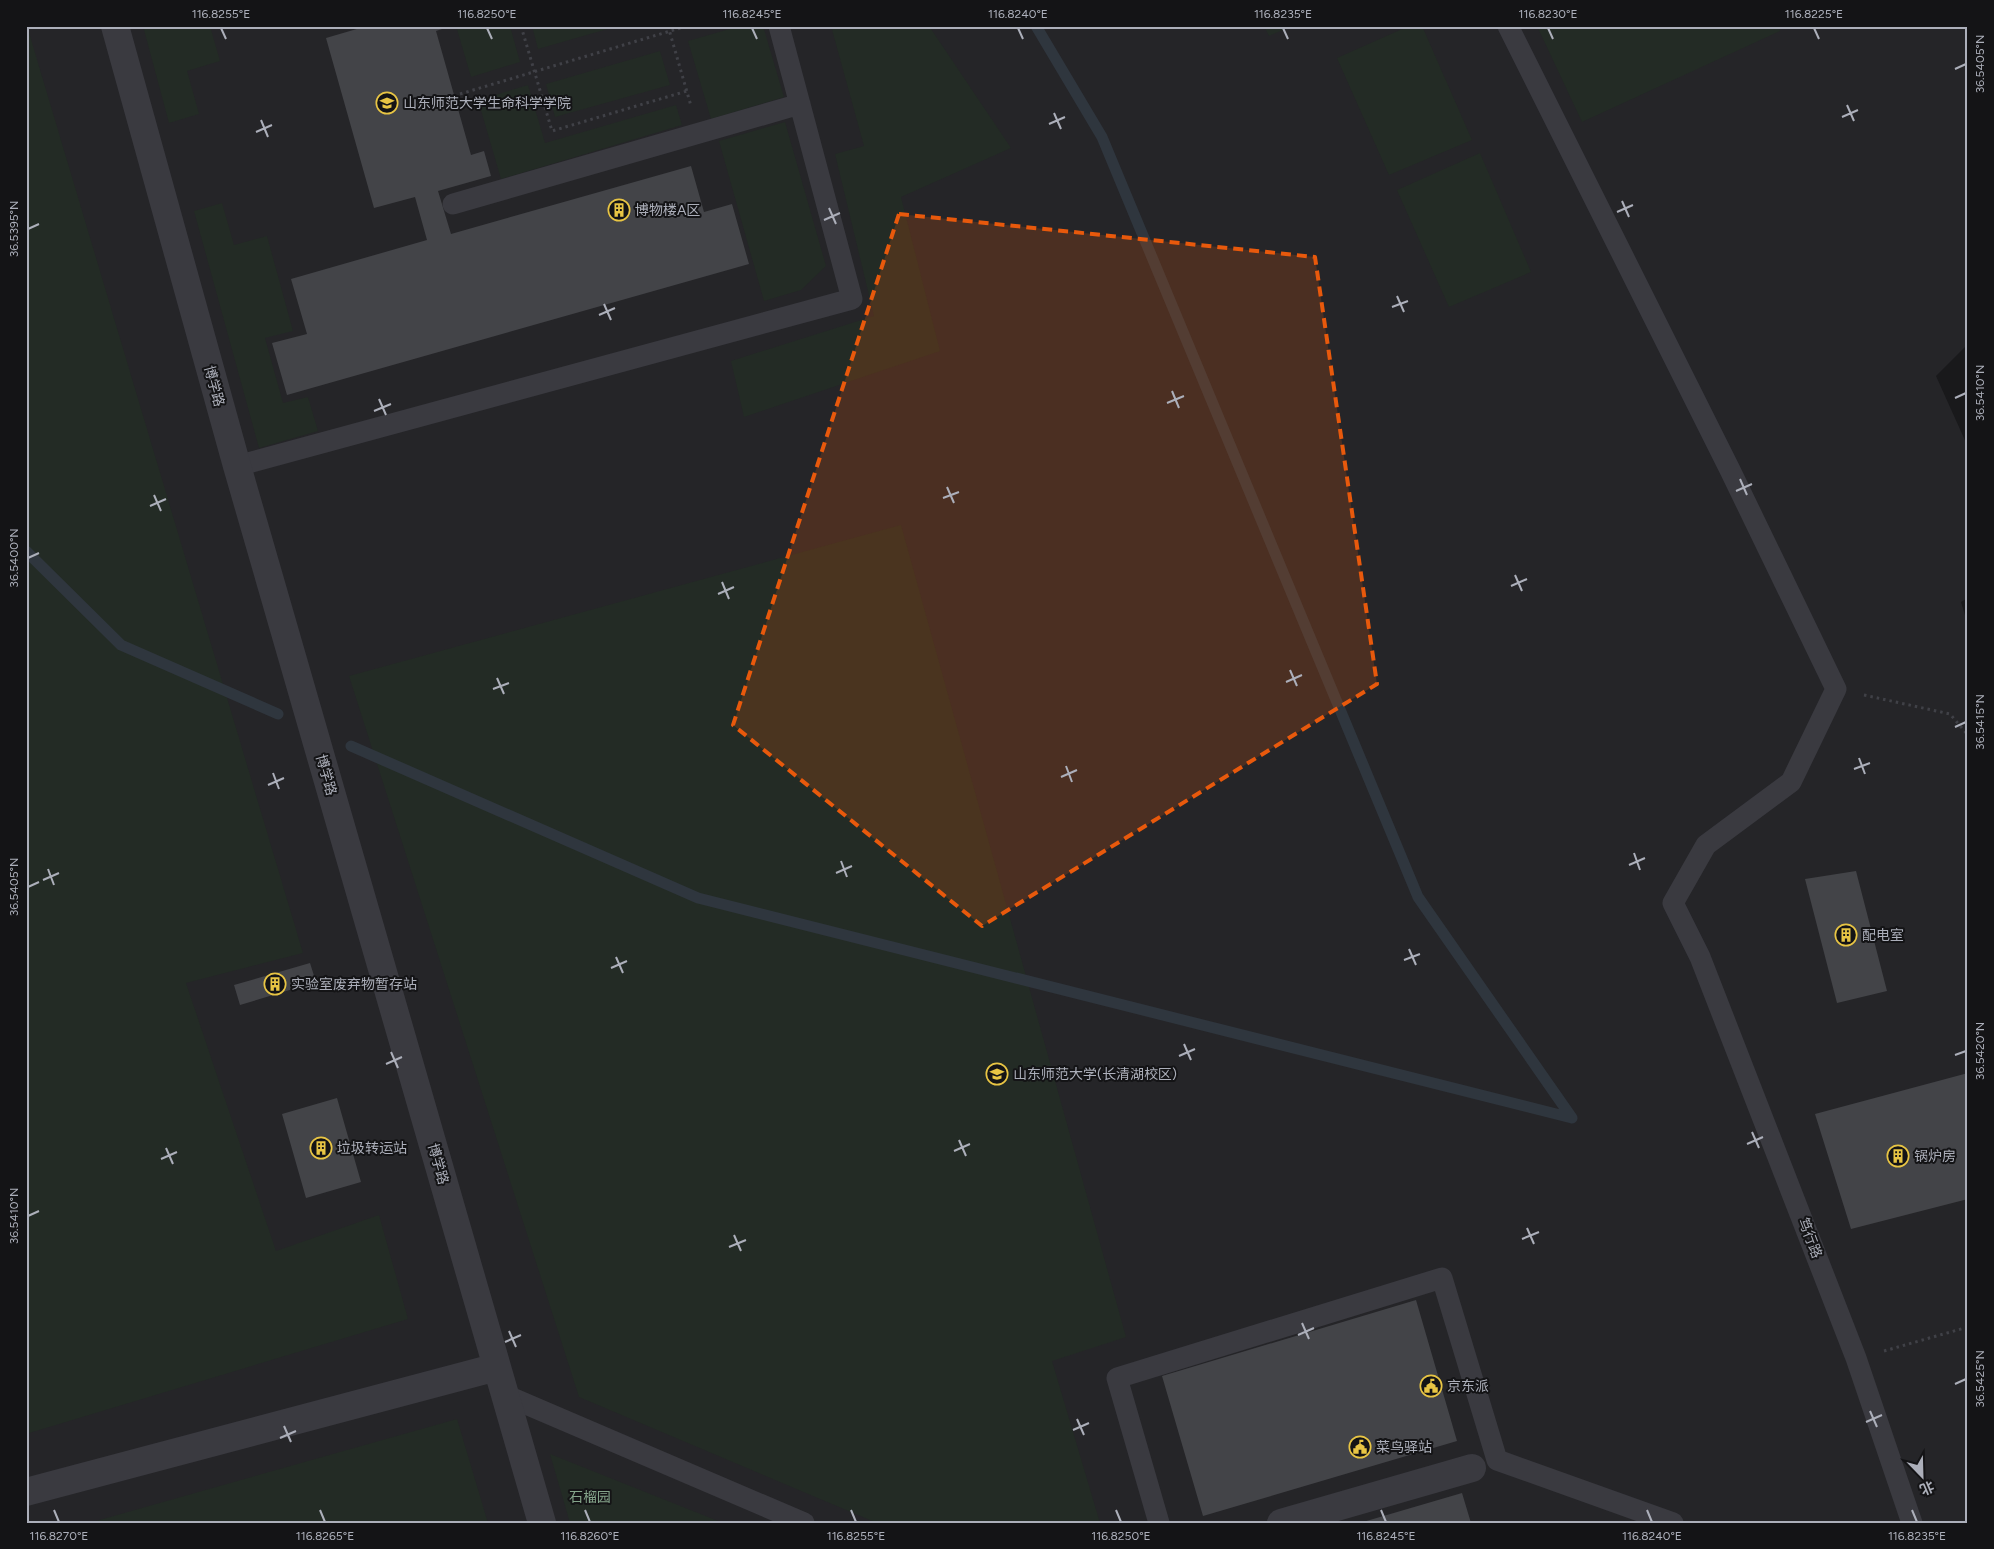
<svg xmlns="http://www.w3.org/2000/svg" width="1994" height="1549" font-family="Figtree,'Noto Sans SC',sans-serif">
<style>
.built{fill:#252528}
.green{fill:#232b25}
.lines{fill:none;stroke-linecap:round;stroke-linejoin:round}
.stream{stroke:#2f363e;stroke-width:11}
.building{fill:#434448}
.path{stroke:#404147;stroke-width:3;stroke-dasharray:2.5 4;stroke-linecap:butt}
.lane{stroke:#3a3a40;stroke-width:21}
.street{stroke:#3a3a40;stroke-width:28}
.marked{fill:#e8590c;fill-opacity:0.2;stroke:#e8590c;stroke-width:4;stroke-dasharray:10 6;stroke-linejoin:round}
.ticks{fill:none;stroke:#acafba;stroke-width:2}
.labels{text-anchor:middle;dominant-baseline:central;stroke-width:4;stroke-linejoin:round;paint-order:stroke}
.poi-label{font-size:14px;fill:#acafba;stroke:#141416;text-anchor:start}
.street-label{font-size:14px;fill:#acafba;stroke:#141416}
.park-label{font-size:14px;fill:#84a38a;stroke:#141416}
.neatline{fill:none;stroke:#acafba;stroke-width:2}
.ticks-label{font-size:12px;text-anchor:middle;fill:#acafba}
</style>
<rect width="100%" height="100%" fill="#19191b"/>
<!-- built -->
<path class="built" d="M26,26h1938l4,8v310l-32,32 32,71v151l-7,4 7,23v898h-1942z"/>
<!-- green -->
<path class="green" d="M27,26l276,927 -117,30 90,268 103,-36 29,104 -382,115z
M143,26h67l10,35 -33,10 12,43 -30,9z
M456,26h54l10,36 -49,15z
M532,26h86l-80,23z
M740,26h23l21,71 -73,22 -23,-78z
M831,26h98l82,122 -110,49 39,154 -196,66 -13,-56 143,-45 -39,-162 29,-8z
M1264,26h28l-23,10z
M1409,26h13l50,114 -83,35 -52,-117z
M1537,26h241l2,5 -198,91z
M660,51l10,34 -115,32 -9,-33z
M528,85l17,58 131,-38 6,20 -181,54 -23,-79z
M785,122l41,144 -25,24 -37,11 -45,-160z
M1480,153l51,119 -82,35 -52,-117z
M222,203l12,42 33,-9 26,95 -28,7 18,65 25,-6 10,34 -59,17 -65,-237z
M901,525l225,812 -74,24 48,162h-223l-298,-126 -230,-721z
M457,1419l31,104h-399z
M550,1454l173,69h-153z"/>
<g class="lines">
<!-- stream -->
<path class="stream" d="M1036,26l66,111 316,760 154,221
M26,551l95,94 157,69
M351,746l347,152 874,220"/>
</g>
<!-- building -->
<path class="building" d="M367,26h84l-15,5 35,124 13,-4 7,25 -53,15 13,43 240,-68 13,46 28,-8 17,60 -462,131 -15,-52 35,-9 -16,-55 136,-39 -12,-43 -41,11 -48,-170z
M1856,871l31,120 -50,12 -32,-124z
M310,963l6,19 -76,23 -6,-20z
M1968,1073v126l-117,30 -36,-115z
M337,1098l24,84 -55,16 -24,-84z
M1416,1300l41,141 -254,75 -41,-140z
M1462,1493l9,30h-107l-1,-1z"/>
<g class="lines">
<!-- path -->
<path class="path" d="M521,26l31,105 135,-40
M668,26l23,80
M460,94l227,-68
M1864,695l86,19 18,21
M1884,1351l84,-24"/>
<!-- lane -->
<path class="lane" d="M1508,26l222,444 106,219 -45,93 -85,63 -33,58 27,54 156,401 56,165
M453,204l347,-100
M237,466l615,-167 -73,-273
M505,1395l299,128
M1159,1523l-42,-145 325,-100 55,182 176,63"/>
<!-- street -->
<path class="street" d="M115,26l122,440 305,1057
M26,1492l471,-125
M1281,1523l191,-55"/>
</g>
<!-- marked area -->
<path class="marked" d="M899,214l416,43 62,427 -395,242 -249,-201z"/>
<!-- ticks -->
<path class="ticks" d="M221,28l5,11M487,28l5,11M752,28l5,11M1018,28l5,11M1283,28l5,11M1548,28l5,11M1814,28l5,11M1955,69l11,-5M1847,105l7,16M1054,113l7,16M1842,117l16,-7M261,120l7,17M1049,124l16,-7M256,132l16,-7M1622,201l7,16M829,208l7,16M1617,212l16,-7M824,220l16,-7M28,229l11,-5M1397,296l7,16M604,304l7,16M1392,307l16,-6M599,315l16,-7M1172,391l7,17M1955,398l11,-5M379,399l7,16M1167,403l17,-7M374,411l17,-7M1740,479l7,16M947,487l7,16M1736,491l16,-7M154,495l7,16M943,498l16,-6M150,506l16,-7M28,558l11,-5M1515,575l7,16M722,582l7,17M1511,586l16,-7M718,594l16,-7M1290,670l7,16M497,678l7,16M1286,682l16,-7M493,689l16,-6M1955,727l11,-5M1859,758l6,16M1066,766l6,16M1854,769l16,-6M273,773l6,16M1061,777l16,-7M268,785l16,-7M1634,853l6,17M841,861l6,16M1629,865l16,-7M48,869l6,16M836,873l16,-7M43,880l16,-7M28,887l11,-5M1409,949l7,16M616,957l7,16M1404,960l16,-6M611,968l16,-7M1184,1044l7,16M391,1052l7,16M1955,1055l11,-4M1179,1056l16,-7M386,1064l16,-7M1752,1132l7,16M959,1140l7,16M1747,1144l16,-7M166,1148l7,16M954,1151l16,-7M161,1159l16,-7M28,1216l11,-5M1527,1228l7,16M734,1235l7,16M1522,1239l17,-7M729,1247l17,-7M1302,1323l7,16M509,1331l7,16M1298,1335l16,-7M505,1342l16,-7M1955,1384l11,-5M1870,1411l7,16M1077,1419l7,16M1866,1422l16,-7M284,1426l7,16M1073,1430l16,-7M280,1438l16,-7M54,1510l5,12M320,1510l5,12M585,1510l5,12M851,1510l5,12M1116,1510l5,12M1381,1510l5,12M1647,1510l5,12M1912,1510l5,12"/>
<!-- icons -->
<defs>
<g id="university-ring" transform="scale(1.125)"><circle r="9.5" fill="#141416" stroke="#e8c544" stroke-width="1.5"/><path d="M0-5L7-2L0 1L-7-2ZM-4 1L0 2.5L4 1V4Q0 6-4 4Z" fill="#e8c544"/></g>
<g id="building-ring" transform="scale(1.125)"><circle r="9.5" fill="#141416" stroke="#e8c544" stroke-width="1.5"/><path d="M-4-6H4V6H1V3H-1V6H-4ZM-2.5-4.3h1.7v1.8h-1.7ZM.8-4.3h1.7v1.8H.8ZM-2.5-1h1.7V.8h-1.7ZM.8-1h1.7V.8H.8Z" fill="#e8c544"/></g>
<g id="civic-ring" transform="scale(1.125)"><circle r="9.5" fill="#141416" stroke="#e8c544" stroke-width="1.5"/><path d="M-.6-6.5H3V-4.5H.6V-3L4-1V1h2V6H-6V1h2V-1L-.6-3ZM-1.2 2.5V6h2.4V2.5Z" fill="#e8c544"/></g>
</defs>
<g fill-rule="evenodd">
<use href="#university-ring" x="387" y="103"/>
<use href="#building-ring" x="619" y="210"/>
<use href="#building-ring" x="1846" y="935"/>
<use href="#building-ring" x="275" y="984"/>
<use href="#university-ring" x="997" y="1074"/>
<use href="#building-ring" x="321" y="1148"/>
<use href="#building-ring" x="1898" y="1156"/>
<use href="#civic-ring" x="1431" y="1386"/>
<use href="#civic-ring" x="1360" y="1447"/>
</g>
<g class="labels">
<!-- poi labels -->
<g class="poi-label">
<text x="403" y="103">山东师范大学生命科学学院</text>
<text x="635" y="210">博物楼A区</text>
<text x="1862" y="935">配电室</text>
<text x="291" y="984">实验室废弃物暂存站</text>
<text x="1013" y="1074">山东师范大学(长清湖校区)</text>
<text x="337" y="1148">垃圾转运站</text>
<text x="1914" y="1156">锅炉房</text>
<text x="1447" y="1386">京东派</text>
<text x="1376" y="1447">菜鸟驿站</text>
</g>
<!-- street labels -->
<g class="street-label">
<text transform="translate(214 386) rotate(75)">博学路</text>
<text transform="translate(326 775) rotate(74)">博学路</text>
<text transform="translate(438 1164) rotate(74)">博学路</text>
<text transform="translate(1810 1238) rotate(69)">笃行路</text>
</g>
<!-- park labels -->
<g class="park-label">
<text x="590" y="1497">石榴园</text>
</g>
</g>
<!-- border -->
<rect width="1994" height="1549" fill="none" stroke="#141416" stroke-width="55"/>
<!-- north arrow -->
<g transform="translate(1922 1476) rotate(157)" stroke="#141416" stroke-width="4" paint-order="stroke">
<path d="M0-4L9 19L0 12L-9 19Z" fill="#acafba"/>
<text y="-8" font-size="14" font-weight="bold" text-anchor="middle" fill="#acafba">北</text>
</g>
<rect x="28" y="28" width="1938" height="1494" class="neatline"/>
<g class="ticks-label">
<text x="221" y="18">116.8255°E</text>
<text x="487" y="18">116.8250°E</text>
<text x="752" y="18">116.8245°E</text>
<text x="1018" y="18">116.8240°E</text>
<text x="1283" y="18">116.8235°E</text>
<text x="1548" y="18">116.8230°E</text>
<text x="1814" y="18">116.8225°E</text>
<text transform="translate(1980 64) rotate(-90)" y="4">36.5405°N</text>
<text transform="translate(14 229) rotate(-90)" y="4">36.5395°N</text>
<text transform="translate(1980 393) rotate(-90)" y="4">36.5410°N</text>
<text transform="translate(14 558) rotate(-90)" y="4">36.5400°N</text>
<text transform="translate(1980 722) rotate(-90)" y="4">36.5415°N</text>
<text transform="translate(14 887) rotate(-90)" y="4">36.5405°N</text>
<text transform="translate(1980 1051) rotate(-90)" y="4">36.5420°N</text>
<text transform="translate(14 1216) rotate(-90)" y="4">36.5410°N</text>
<text transform="translate(1980 1379) rotate(-90)" y="4">36.5425°N</text>
<text x="59" y="1540">116.8270°E</text>
<text x="325" y="1540">116.8265°E</text>
<text x="590" y="1540">116.8260°E</text>
<text x="856" y="1540">116.8255°E</text>
<text x="1121" y="1540">116.8250°E</text>
<text x="1386" y="1540">116.8245°E</text>
<text x="1652" y="1540">116.8240°E</text>
<text x="1917" y="1540">116.8235°E</text>
</g>
</svg>
